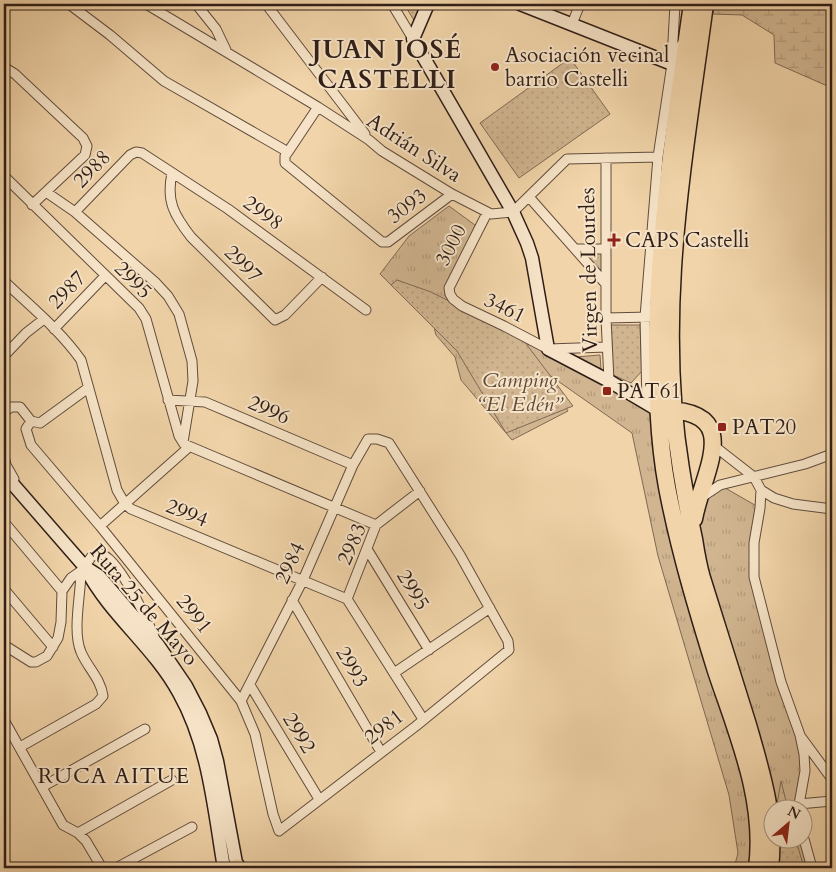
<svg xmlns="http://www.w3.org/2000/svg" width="836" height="872" font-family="Cardo,serif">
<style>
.grass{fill:url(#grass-tufts);stroke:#806a54}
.wetland{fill:url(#wetland-marsh);stroke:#806a54}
.park{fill:url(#park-dots);stroke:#806a54}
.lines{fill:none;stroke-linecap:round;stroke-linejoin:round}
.stream{stroke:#7c6651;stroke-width:2.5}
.street-casing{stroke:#604c3c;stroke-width:11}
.secondary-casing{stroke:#2f1e17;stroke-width:15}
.highway-casing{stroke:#2f1e17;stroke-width:19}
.street{stroke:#f6e3c7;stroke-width:9}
.secondary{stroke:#f6e3c7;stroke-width:12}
.highway{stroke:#f1d4a9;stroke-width:16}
.poi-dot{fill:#8f2418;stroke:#f6e3c7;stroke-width:2}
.labels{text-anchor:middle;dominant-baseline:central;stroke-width:4;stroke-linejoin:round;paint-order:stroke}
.poi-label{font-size:21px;fill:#2f1e17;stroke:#f6e3c7;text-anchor:start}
.street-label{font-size:21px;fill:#2f1e17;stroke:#f6e3c7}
.park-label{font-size:21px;font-style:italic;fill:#5f4b3b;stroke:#f6e3c7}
.neighbourhood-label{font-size:22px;letter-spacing:1px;fill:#2f1e17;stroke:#f6e3c7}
.district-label{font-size:26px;font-weight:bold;letter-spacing:1px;fill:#2f1e17;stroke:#f6e3c7}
</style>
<defs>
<pattern id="grass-tufts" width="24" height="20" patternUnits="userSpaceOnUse" patternTransform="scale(1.25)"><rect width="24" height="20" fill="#d0b590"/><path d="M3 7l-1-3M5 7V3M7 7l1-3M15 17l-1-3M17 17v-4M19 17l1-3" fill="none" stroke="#b39b7b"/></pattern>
<pattern id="wetland-marsh" width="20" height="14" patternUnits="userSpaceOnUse" patternTransform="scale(1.25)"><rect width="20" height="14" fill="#d0b590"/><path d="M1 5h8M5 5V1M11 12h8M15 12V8" fill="none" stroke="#b39b7b"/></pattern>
<pattern id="park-dots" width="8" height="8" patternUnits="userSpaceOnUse" patternTransform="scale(1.25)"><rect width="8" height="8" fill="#d0b590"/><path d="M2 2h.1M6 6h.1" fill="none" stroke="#b39b7b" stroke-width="1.8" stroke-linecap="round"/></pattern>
</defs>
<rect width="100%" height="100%" fill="#f1d4a9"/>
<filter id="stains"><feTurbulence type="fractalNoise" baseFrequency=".004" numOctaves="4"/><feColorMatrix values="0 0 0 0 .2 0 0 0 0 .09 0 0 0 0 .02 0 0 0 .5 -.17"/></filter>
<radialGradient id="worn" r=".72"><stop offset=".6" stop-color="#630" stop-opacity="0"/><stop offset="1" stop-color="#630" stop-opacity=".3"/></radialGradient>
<!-- grass -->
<path class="grass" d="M449,206l30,22 -30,60 4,12 220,110 8,60 17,31 22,-16 40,23 -6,69 50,177 -6,55 -24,1v30h30l8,28h-78l4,-15 -9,-58 -71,-239 -26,-123 -87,-61 -5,-1 28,40 -56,29 -51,-60 -6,-23 -19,-22 -2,-8 -54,-53 29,-38z
M600,355l1,14 -25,-12z"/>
<!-- wetland -->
<path class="wetland" d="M715,4h117v84l-57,-25 -1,-28 -32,-20 -29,-1z"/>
<!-- park -->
<path class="park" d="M404,4h19l-8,18z
M570,58l40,56 -91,64 -39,-55z
M583,253h20v22z
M397,280l34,12 90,45 52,69 -67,27 -49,-82 -66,-66z
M611,325h29l2,46 -11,12 -18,-8z
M781,781l7,28 -12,1z
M777,840h19l8,28h-29z"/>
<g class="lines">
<!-- stream -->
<path class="stream" d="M828,4l4,2"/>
<!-- street casing -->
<g class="street-casing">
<path id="street" d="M69,4l41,31 54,46 124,71 30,-45
M146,4l172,103 51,33 13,11 70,43 39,20 22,-2 54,-53 91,-2
M196,4l20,25 10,21
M266,4l99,130
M392,4l21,35
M572,24l8,-20
M672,59l3,-55h-2
M4,70l3,-1 8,5 68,64 4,8 -2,9 -53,50
M288,152l-3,4v7l97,79h6l64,-48
M606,158v160l3,63
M172,173c-6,28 2,42 19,64l84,83 10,-5 37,-38
M4,176l135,132 7,11 33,117 5,8 192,81
M46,192l29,20 81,71 12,13 11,18 13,47 1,20 -10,61
M529,197l76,86
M75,212l55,-57 6,-3 6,1 86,56 138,101
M487,213l-38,75 1,6 3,5 9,7 42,20 44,23 59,-2
M575,249h30
M4,281c26,25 56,49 77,79l36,130 8,14 6,5 216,90 76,120
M606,318l44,-1
M54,329l51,-53
M4,356l22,-23 18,-14
M4,392v5
M168,400l37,2 148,63
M647,404l-2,-87 13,-160 14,-93 10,-20
M4,412l7,-5h9l11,14 9,2 48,-35
M31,421l-5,8 5,16 69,81 141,175 14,33 18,80 6,17 137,-105 93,-76 -1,-9 -48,-86 -71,-112 -12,-4h-9l-15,26 -50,115 -62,121
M713,445l41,32 7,13 13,8 19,6 39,5
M4,456l2,9 8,14
M761,490l-1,18 -6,35v34l27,105 19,53 4,19 1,17 -7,39
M702,497l18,-12 85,-21 27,-10
M4,522l58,69
M100,526l89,-79
M367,549l62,101
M4,589l49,58
M347,599l29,-74 44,-34
M292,600l89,152
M4,645l27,17h5l11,-6 11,-18 3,-16 1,-31 9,-13 10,-7 11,-15c3,0 5,-2 8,-2 18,2 47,66 54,82
M394,673l96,-65
M250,685l69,114
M4,720l59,105 15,8 8,8 16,27
M801,737l31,42
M20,747l76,-43 7,-8c-2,-17 -16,-29 -22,-44 -9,-21 0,-58 0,-81
M42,787l103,-58
M799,804l33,-3
M78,833l94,-53
M804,839l8,29
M116,868l76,-41"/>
</g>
<!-- secondary casing -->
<g class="secondary-casing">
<path id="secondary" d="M428,4l-15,35 100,173 14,31 5,15 16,91 61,32 49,29
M520,4l152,60
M4,474l81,93 14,9 59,69 28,41 14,27 11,26 6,22 20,107
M86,569c24,46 68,78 93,124 30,53 35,116 45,175"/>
</g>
<!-- highway casing -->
<g class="highway-casing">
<path id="highway" d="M692,4c-16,111 -33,222 -35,334 0,50 1,100 10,149 12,63 30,123 49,184 21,63 50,129 41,197
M705,4c-21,157 -50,307 -24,465 4,24 8,47 13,70 2,13 4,26 8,39 15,49 31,98 46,147 14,49 28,92 22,143
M663,410c83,0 39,63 31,109
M237,867v1"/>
</g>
<!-- street -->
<use href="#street" class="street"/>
<!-- secondary -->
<use href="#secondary" class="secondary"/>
<!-- highway -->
<use href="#highway" class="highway"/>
</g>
<!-- markers -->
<g class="poi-dot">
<circle cx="495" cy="67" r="5"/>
<path d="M611.5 232.5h5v5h5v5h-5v5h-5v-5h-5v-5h5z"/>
<rect x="602" y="386" width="10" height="10" rx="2.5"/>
<rect x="717" y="422" width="10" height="10" rx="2.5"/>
</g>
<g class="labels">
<!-- poi labels -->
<g class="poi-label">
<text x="505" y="55">Asociación vecinal<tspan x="505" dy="24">barrio Castelli</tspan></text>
<text x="625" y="240">CAPS Castelli</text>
<text x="617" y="391">PAT61</text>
<text x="732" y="427">PAT20</text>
</g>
<!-- street labels -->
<g class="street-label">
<text transform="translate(414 148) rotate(33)">Adrián Silva</text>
<text transform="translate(92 169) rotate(-46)">2988</text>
<text transform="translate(407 206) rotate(-37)">3093</text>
<text transform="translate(263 213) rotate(36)">2998</text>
<text transform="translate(451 245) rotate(-63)">3000</text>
<text transform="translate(243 264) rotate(45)">2997</text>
<text transform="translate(589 270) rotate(-91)">Virgen de Lourdes</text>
<text transform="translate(133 280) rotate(45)">2995</text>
<text transform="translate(67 290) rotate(-46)">2987</text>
<text transform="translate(505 308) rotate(26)">3461</text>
<text transform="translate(269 410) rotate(23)">2996</text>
<text transform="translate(187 513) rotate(22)">2994</text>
<text transform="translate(352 544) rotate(-66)">2983</text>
<text transform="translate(290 563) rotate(-65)">2984</text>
<text transform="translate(413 590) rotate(59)">2995</text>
<text transform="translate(144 605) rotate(49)">Ruta 25 de Mayo</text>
<text transform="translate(194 614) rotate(51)">2991</text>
<text transform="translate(352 667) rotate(60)">2993</text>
<text transform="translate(384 727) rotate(-38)">2981</text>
<text transform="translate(299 733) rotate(59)">2992</text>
</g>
<!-- park labels -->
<g class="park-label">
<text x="520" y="380">Camping<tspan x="520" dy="24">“El Edén”</tspan></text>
</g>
<!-- neighbourhood labels -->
<g class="neighbourhood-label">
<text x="114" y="776">RUCA AITUE</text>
</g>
<!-- district labels -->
<g class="district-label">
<text x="387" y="49">JUAN JOSÉ<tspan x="387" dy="30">CASTELLI</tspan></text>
</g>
</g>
<!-- margin -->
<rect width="836" height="872" fill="none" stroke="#f1d4a9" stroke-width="20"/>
<rect x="5" y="5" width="826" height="862" fill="none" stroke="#2f1e17" stroke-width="2.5"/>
<rect x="10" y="10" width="816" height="852" fill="none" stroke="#2f1e17"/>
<!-- north arrow -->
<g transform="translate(788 824) rotate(28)"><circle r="24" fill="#f6e3c7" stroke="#a69481"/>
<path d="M0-4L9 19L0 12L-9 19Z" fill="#8f2418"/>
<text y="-8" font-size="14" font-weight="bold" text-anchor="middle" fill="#2f1e17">N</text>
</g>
<rect width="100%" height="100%" filter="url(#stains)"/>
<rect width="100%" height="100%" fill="url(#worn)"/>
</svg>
